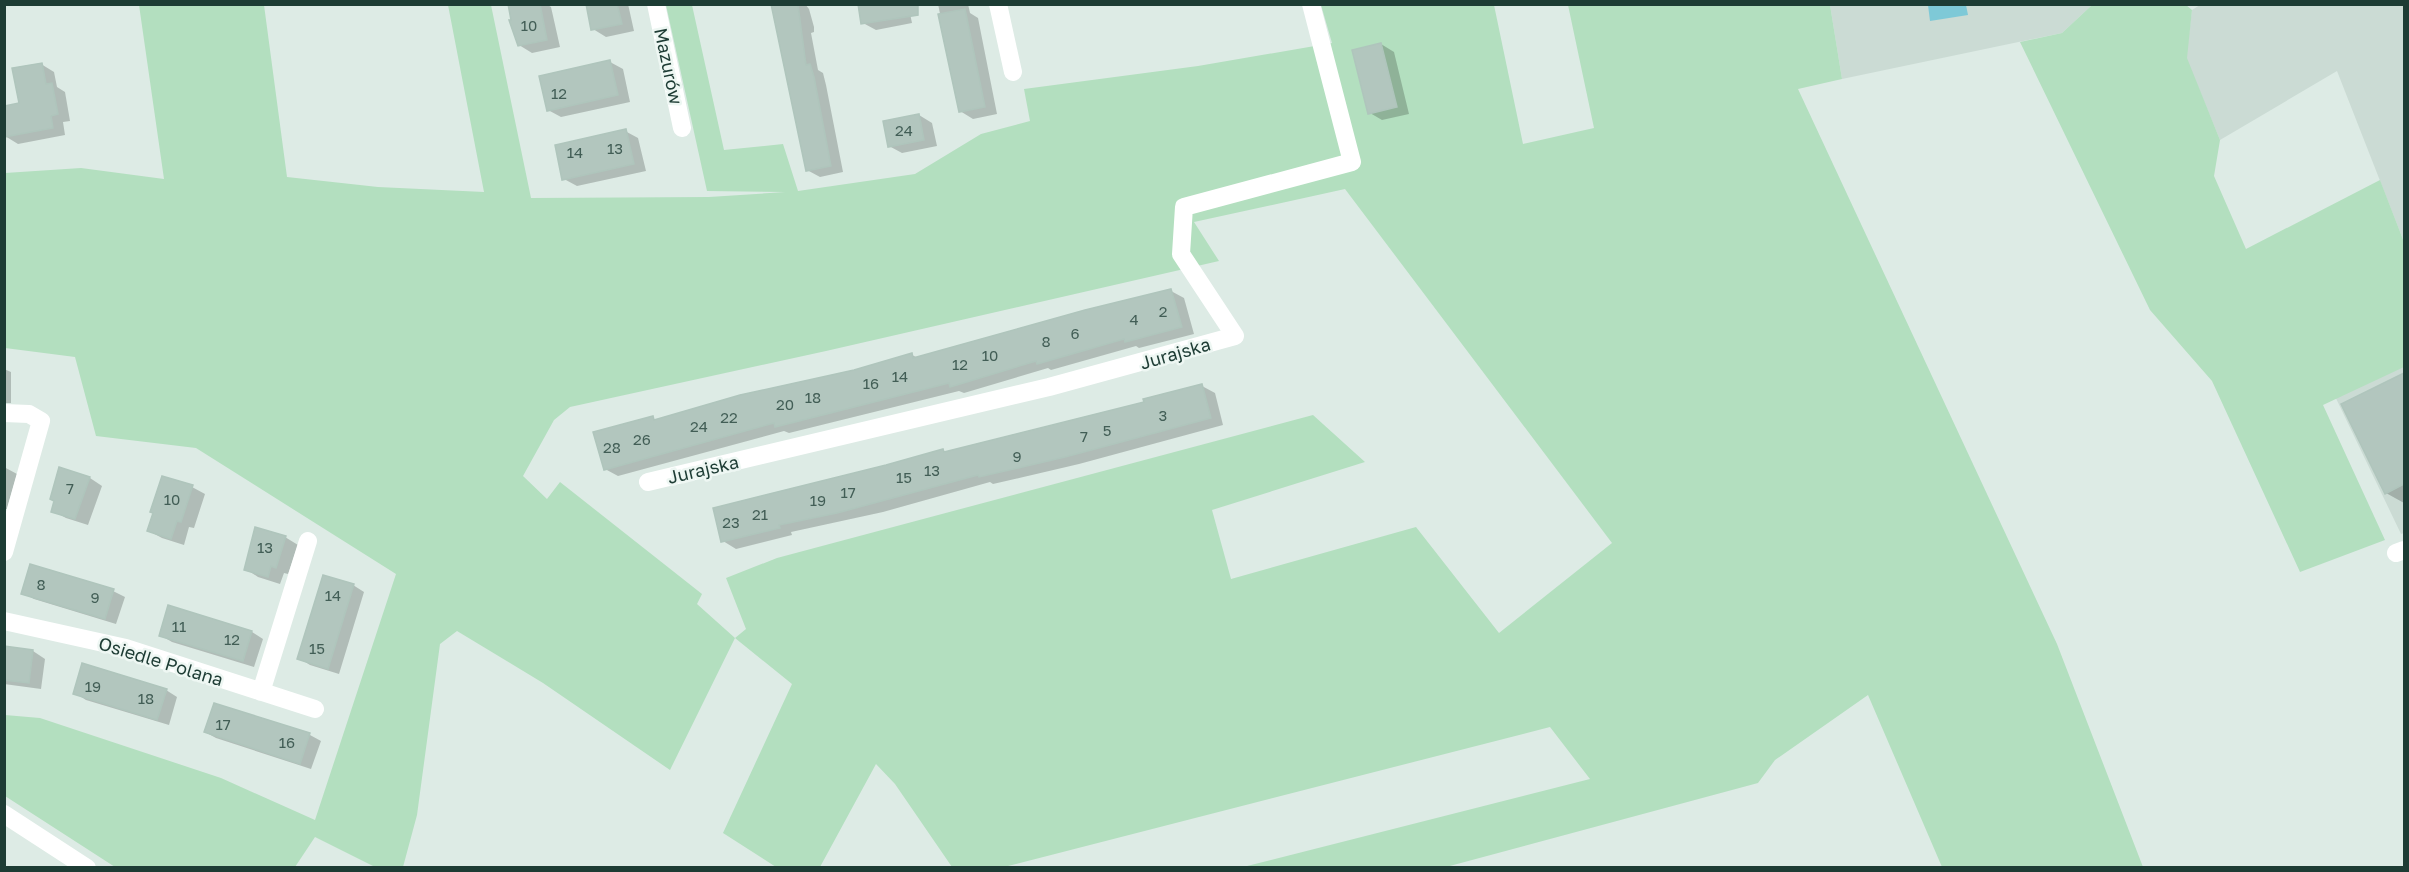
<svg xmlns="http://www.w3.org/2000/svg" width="2409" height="872" font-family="'Golos Text',sans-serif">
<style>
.built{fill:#cbdbd4}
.green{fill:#b3dfbf;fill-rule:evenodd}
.water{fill:#7ec9d7}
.shadow{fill:#0003}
.building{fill:#b2c6be;stroke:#afc5bc;stroke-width:1.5}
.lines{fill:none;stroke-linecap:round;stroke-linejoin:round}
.minor{stroke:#fff;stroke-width:18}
.labels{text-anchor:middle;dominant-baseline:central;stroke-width:5;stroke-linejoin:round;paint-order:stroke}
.number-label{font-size:15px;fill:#425e56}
.street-label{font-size:18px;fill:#1d3c34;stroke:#eef7f3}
</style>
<rect width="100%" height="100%" fill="#ddebe5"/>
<!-- built -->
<path class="built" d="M1830,5h262l-30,28 -220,46z
M2200,5h204v237l-67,-171 -117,69 -34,-82 6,-48z
M2404,363v170l-3,1 -69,-144z"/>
<!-- green -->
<path class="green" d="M139,5h125l23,172 91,10 106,5 -36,-187h43l40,193 178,-1 76,-5 -78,-1 -41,-186h26l32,145 59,-6 15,47 117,-17 66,-40 49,-13 -6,-32 174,-23 134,-23 -11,-38h173l29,139 71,-16 -26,-123h262l12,74 -44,10 259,555 86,223h-201l-74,-172 -93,65 -17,23 -312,84h-203l347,-88 -40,-52 -546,140h-52l-57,-83 -19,-20 -56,103h-44l-53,-34 69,-149 -57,-46 -65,132 -127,-87 -86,-52 -17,13 -23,171 -14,52h-28l-60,-30 -20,30h-180l-110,-71v-81l35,3 181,60 94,42 81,-246 -200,-126 -100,-12 -21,-79 -70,-9v-175l76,-5 83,11zM1345,189l267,354 -113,90 -83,-106 -185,52 -19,-69 153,-48 -52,-47 -536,143 -51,20 20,51 -11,9 -38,-34 5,-10 -142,-112 -13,17 -24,-23 31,-56 16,-13 256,-56 393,-90 -25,-39z
M2092,5h94l6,5 -5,48 33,82 -6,36 32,73 134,-69 24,62v125l-81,38 62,135 -85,32 -88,-191 -62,-71 -130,-268 42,-9z"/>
<!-- water -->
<path class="water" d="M1928,5h38l2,10 -38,6z"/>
<!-- shadow -->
<path class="shadow" d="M518,4h28l5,3 9,40 -28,6 -13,-8z
M587,4h41l6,27 -28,6 -13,-8z
M772,4h33l4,5 5,18v5l-3,1 7,37 5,3 3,12 17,87 -23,5 -13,-7z
M908,4l4,19 -36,7 -13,-7z
M938,4h30l2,9 8,5 19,96 -24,5 -13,-8z
M1381,44l13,8 15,62 -27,6 -12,-7z
M610,62l13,7 7,33 -69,15 -13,-7z
M41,64l13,8 3,15 8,5 5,29 -7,1 2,13 -47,9 -13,-8z
M919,115l13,8 5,23 -35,7 -13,-7z
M625,131l13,7 8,33 -69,15 -13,-7z
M1171,291l13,7 10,36 -55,14 -3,-2 -85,24 -3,-2 -84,25 -5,-2 -170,42 -5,-2 -166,45 -13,-7 47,-51 6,3 254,-66 6,3z
M4,369l7,3v31h-7z
M2404,375v128l-18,-10 -43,-89z
M1202,386l13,7 8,32 -144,39 -86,20 -3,-2 -107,30 -92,20 1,3 -56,14 -13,-8 219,-91 5,3 199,-50z
M4,467l13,7 -10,35h-3z
M60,469l30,9 12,8 -14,39 -22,-7 -13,-7z
M192,487l13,7 -11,34 -5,-1 -5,18 -22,-7 -13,-7z
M285,537l13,8 -10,29 -4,-1 -4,11 -22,-7 -12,-8z
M353,585l11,7 -25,82 -29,-9 -11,-7z
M113,591l12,6 -9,27 -82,-25 -11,-6z
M252,632l11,7 -9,28 -82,-25 -12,-7z
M4,648l29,3 12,8 -4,30 -37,-5z
M166,690l11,7 -8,28 -83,-25 -11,-7z
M215,705l95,30 11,6 -10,28 -95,-31 -11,-6z"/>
<!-- building -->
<path class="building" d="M508,4h32l7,36 -29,6 -9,-26h2z
M586,4h31l5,20 -31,6z
M771,4l27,1 8,60 4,-1 4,13 17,89 -25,5z
M858,4h60v11l-57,9z
M965,9l20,98 -26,5 -21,-98z
M1381,43l16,64 -29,7 -16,-64z
M610,60l8,35 -71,16 -8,-35z
M42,63l4,21 6,-1 6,31 -7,2 2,12 -49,9v-31l15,-3 -7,-35z
M919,114l5,26 -36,7 -5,-26z
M626,129l8,35 -72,16 -7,-35z
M1171,289l11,38 -57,15 -1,-3 -87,25 -1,-3 -86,26 -1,-4 -174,44 -1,-4 -170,47 -11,-38 60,-16 1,4 86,-25 114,-25 58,-17 1,5 172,-48z
M2404,373v111l-19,10 -44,-90z
M1202,384l9,34 -146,39 -86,20 -1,-2 -141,38 -58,12 1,3 -59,14 -8,-34 173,-43 57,-16 1,3 200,-50 -1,-3z
M59,467l31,10 -15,42 -24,-7 3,-11 -4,-2z
M162,476l31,9 -12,37 -4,-1 -6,18 -24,-8 6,-18 -3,-1z
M255,527l31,9 -10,32 -5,-2 -3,11 -24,-7z
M30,564l84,25 -9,30 -84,-25z
M323,575l31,9 -26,85 -31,-10z
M168,605l84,26 -9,30 -84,-25z
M4,646l29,4 -4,33 -25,-3z
M82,663l85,26 -10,31 -84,-26z
M214,703l96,30 -10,31 -96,-32z"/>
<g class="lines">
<!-- minor -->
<path class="minor" d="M656,4l26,124
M998,4l15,68
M4,413l25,1 12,7 -37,131
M648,482l401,-95 186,-51 -54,-82 3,-47 168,-45 -41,-158
M2396,553l8,-3
M4,621l122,27 189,61
M261,692l47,-151
M4,814l83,54"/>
</g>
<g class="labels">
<!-- number labels -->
<g class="number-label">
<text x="529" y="25">10</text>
<text x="559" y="93">12</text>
<text x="904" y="130">24</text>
<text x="615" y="148">13</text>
<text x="575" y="152">14</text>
<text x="1163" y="311">2</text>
<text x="1134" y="319">4</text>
<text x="1075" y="333">6</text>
<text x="1046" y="341">8</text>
<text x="990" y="355">10</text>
<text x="960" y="364">12</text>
<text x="900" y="376">14</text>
<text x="871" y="383">16</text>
<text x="813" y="397">18</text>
<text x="785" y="404">20</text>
<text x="1163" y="415">3</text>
<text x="729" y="417">22</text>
<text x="699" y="426">24</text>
<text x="1107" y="430">5</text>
<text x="1084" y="436">7</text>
<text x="642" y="439">26</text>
<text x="612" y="447">28</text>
<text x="1017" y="456">9</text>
<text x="932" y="470">13</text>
<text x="904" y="477">15</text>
<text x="70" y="488">7</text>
<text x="848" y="492">17</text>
<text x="172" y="499">10</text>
<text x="818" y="500">19</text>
<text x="760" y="514">21</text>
<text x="731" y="522">23</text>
<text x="265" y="547">13</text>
<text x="41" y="584">8</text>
<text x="333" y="595">14</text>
<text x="95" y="597">9</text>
<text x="179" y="626">11</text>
<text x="232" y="639">12</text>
<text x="317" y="648">15</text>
<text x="93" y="686">19</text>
<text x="146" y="698">18</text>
<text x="223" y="724">17</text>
<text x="287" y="742">16</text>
</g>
<!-- street labels -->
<g class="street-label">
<text transform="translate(669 66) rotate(78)">Mazurów</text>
<text transform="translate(1175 353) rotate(-16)">Jurajska</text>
<text transform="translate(703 469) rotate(-13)">Jurajska</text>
<text transform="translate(161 661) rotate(17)">Osiedle Polana</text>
</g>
</g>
<!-- border -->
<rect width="2409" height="872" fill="none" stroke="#1d3c34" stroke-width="12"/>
</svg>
